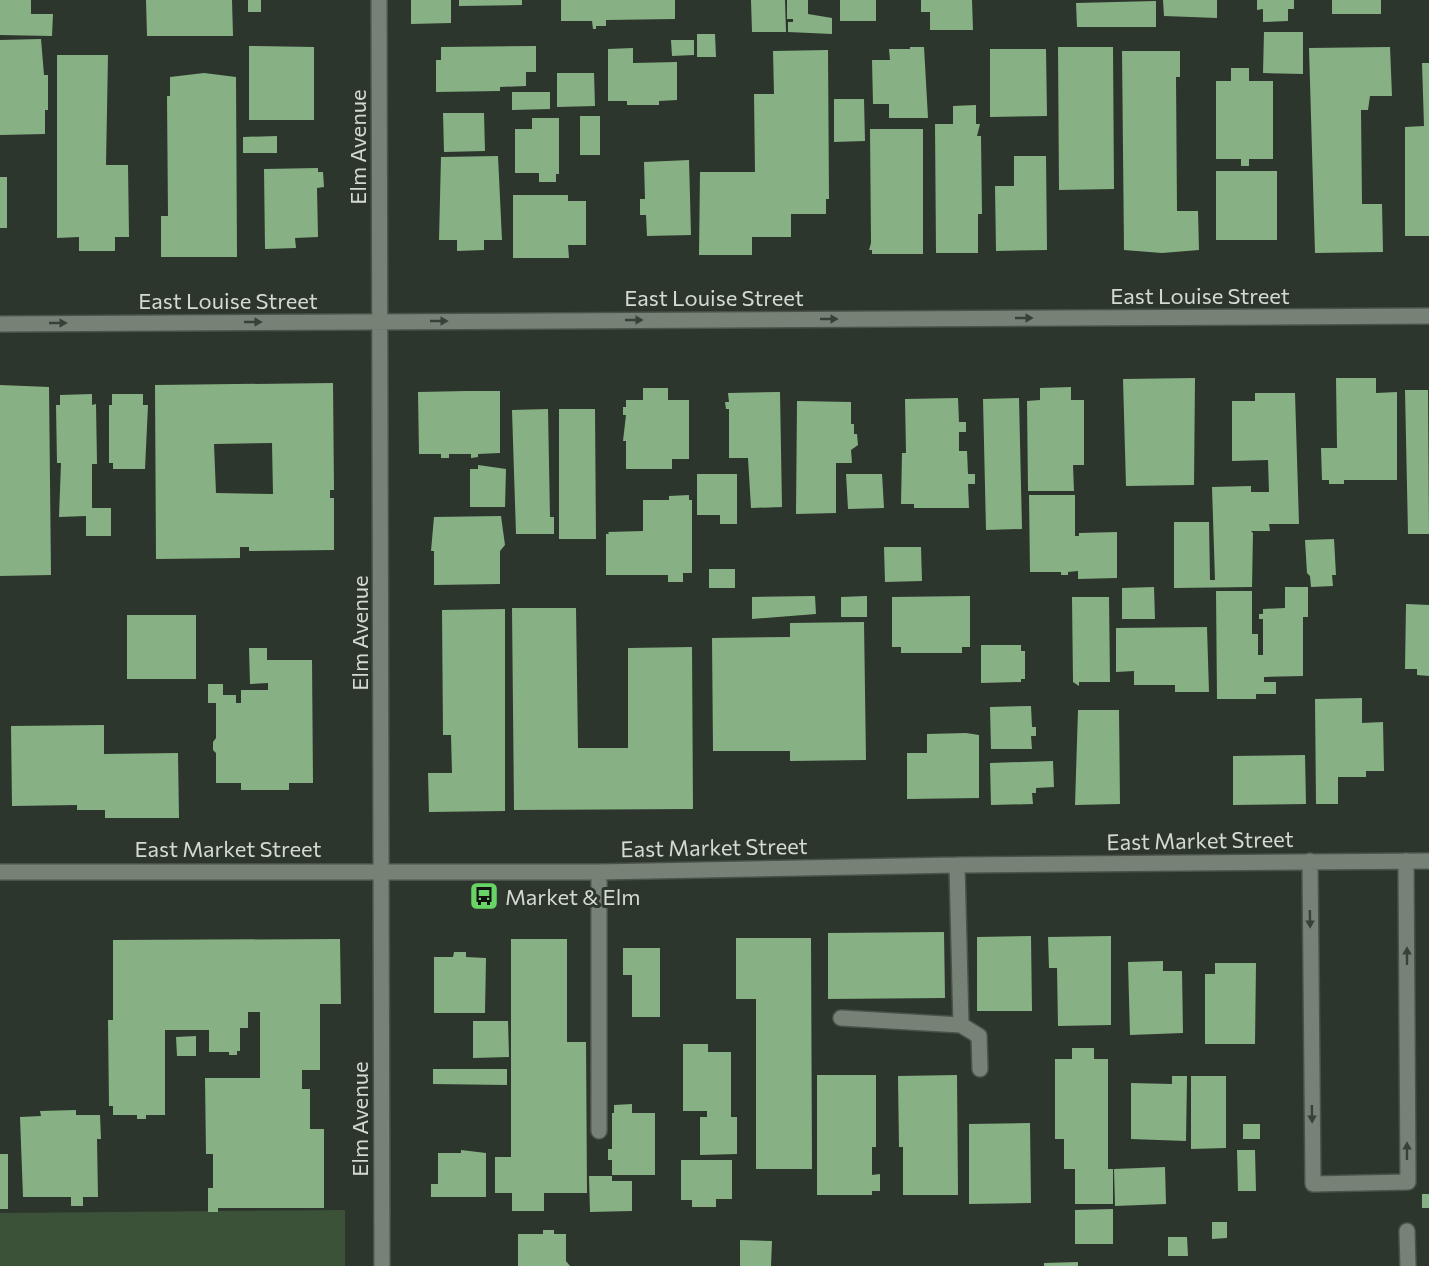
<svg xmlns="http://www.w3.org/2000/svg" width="1429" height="1266" viewBox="0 0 1429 1266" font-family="Commissioner,sans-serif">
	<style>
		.green { fill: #3b5239 }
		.building { fill: #88b085; fill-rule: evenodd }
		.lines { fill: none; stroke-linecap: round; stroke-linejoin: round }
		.minor-casing { stroke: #4a5349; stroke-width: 18 }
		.minor { stroke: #778276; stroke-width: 15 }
		.oneway { fill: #384137 }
		.labels { text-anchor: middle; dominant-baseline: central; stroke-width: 6; stroke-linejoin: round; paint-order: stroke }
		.street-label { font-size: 22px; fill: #d3dad3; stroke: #2d362c }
		.poi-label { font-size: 22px; fill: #d3dad3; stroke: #2d362c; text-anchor: start }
	</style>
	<rect width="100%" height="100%" fill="#2d362c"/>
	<path class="green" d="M 345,1210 L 345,1266 L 0,1266 L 0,1213 Z"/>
	<path class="building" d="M 0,0 L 31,0 L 31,14 L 53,14 L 52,36 L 0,35 Z
		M 146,0 L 232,0 L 233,36 L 147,36 Z
		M 248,0 L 261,0 L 261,12 L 248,12 Z
		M 411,0 L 451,0 L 451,23 L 411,24 Z
		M 459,0 L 522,0 L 522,5 L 459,6 Z
		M 561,0 L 675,0 L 675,19 L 606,20 L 606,26 L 596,26 L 596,29 L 593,29 L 592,21 L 561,21 Z
		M 751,0 L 785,0 L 786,32 L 752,32 Z
		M 787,0 L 808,0 L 808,14 L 832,18 L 832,34 L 788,32 L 788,22 L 793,22 L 793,19 L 787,19 Z
		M 840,0 L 876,0 L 876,21 L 840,21 Z
		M 921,0 L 972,0 L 973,30 L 930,30 L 930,12 L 921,12 Z
		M 1163,0 L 1217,0 L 1217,18 L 1164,16 Z
		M 1257,0 L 1294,0 L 1294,9 L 1288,9 L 1288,21 L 1263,22 L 1263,9 L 1257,10 Z
		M 1332,0 L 1381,0 L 1381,14 L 1332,14 Z
		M 1156,1 L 1156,27 L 1077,27 L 1076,3 Z
		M 1264,32 L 1303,32 L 1303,74 L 1263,73 Z
		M 697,34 L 715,34 L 716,57 L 697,57 Z
		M 41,39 L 44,75 L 48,75 L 48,110 L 45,110 L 45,134 L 0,135 L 0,40 Z
		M 671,40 L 694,40 L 694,55 L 672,56 Z
		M 249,46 L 314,47 L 314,120 L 249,120 Z
		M 536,46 L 536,72 L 526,72 L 526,86 L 500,87 L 500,91 L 436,92 L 436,60 L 441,60 L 441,47 Z
		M 910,47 L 924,47 L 928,118 L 889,118 L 889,104 L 873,104 L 872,60 L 890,60 L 889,49 L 910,49 Z
		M 1058,47 L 1113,47 L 1114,189 L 1059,190 Z
		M 1390,47 L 1392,96 L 1370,96 L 1368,110 L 1361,110 L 1362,204 L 1382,204 L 1383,252 L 1315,253 L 1309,48 Z
		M 633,48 L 633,63 L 677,62 L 677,100 L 659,101 L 659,105 L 627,105 L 627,101 L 608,101 L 608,49 Z
		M 990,49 L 1046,49 L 1047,116 L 990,117 Z
		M 828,50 L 829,199 L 826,199 L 826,214 L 791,214 L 791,237 L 752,237 L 752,255 L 699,255 L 700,172 L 755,172 L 754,94 L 774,94 L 773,51 Z
		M 1122,51 L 1180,51 L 1180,77 L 1176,77 L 1177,211 L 1198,211 L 1199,250 L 1162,253 L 1124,250 Z
		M 57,55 L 108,55 L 106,165 L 128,165 L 129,237 L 115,237 L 115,251 L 79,251 L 79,237 L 57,238 Z
		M 1422,63 L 1429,63 L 1429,236 L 1405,236 L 1405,127 L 1424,126 Z
		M 1231,68 L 1249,68 L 1249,81 L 1273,81 L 1273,159 L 1249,159 L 1249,166 L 1241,166 L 1241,159 L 1216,159 L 1216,81 L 1231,81 Z
		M 204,73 L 236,77 L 237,257 L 161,257 L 161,216 L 168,216 L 167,96 L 170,96 L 170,77 Z
		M 557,73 L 594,73 L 595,106 L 557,107 Z
		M 512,92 L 550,92 L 550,109 L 512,110 Z
		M 834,99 L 864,99 L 865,141 L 834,142 Z
		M 976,105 L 976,124 L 980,124 L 977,136 L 981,136 L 982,214 L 978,214 L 978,253 L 936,253 L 935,124 L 953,124 L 953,106 Z
		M 443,113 L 484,113 L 485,151 L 444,152 Z
		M 580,116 L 600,116 L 600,155 L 580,155 Z
		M 532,118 L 559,118 L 559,174 L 556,174 L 556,182 L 539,182 L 539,173 L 515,173 L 515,129 L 532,129 Z
		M 870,129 L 923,129 L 923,254 L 872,254 L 872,250 L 869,250 L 871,243 Z
		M 277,136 L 277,153 L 243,153 L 243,137 Z
		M 498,156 L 502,240 L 484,240 L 484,250 L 457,251 L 457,240 L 439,240 L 441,157 Z
		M 1014,156 L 1046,156 L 1047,250 L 996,251 L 995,186 L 1014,186 Z
		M 689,160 L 691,235 L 647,236 L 646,215 L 640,215 L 640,199 L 645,199 L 644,162 Z
		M 318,168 L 318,172 L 323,172 L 324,187 L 317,188 L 318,237 L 295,238 L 296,248 L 265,249 L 264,169 Z
		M 1216,171 L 1277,171 L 1277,240 L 1216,240 Z
		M 0,177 L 7,177 L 7,228 L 0,228 Z
		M 513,195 L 568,195 L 568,201 L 586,201 L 586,245 L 568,245 L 569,258 L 513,258 Z
		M 1195,378 L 1194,485 L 1126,486 L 1123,379 Z
		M 1336,378 L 1376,378 L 1376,393 L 1397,392 L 1397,480 L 1344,480 L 1344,484 L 1329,484 L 1329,480 L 1322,480 L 1321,448 L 1337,448 Z
		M 333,383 L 334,490 L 330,490 L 330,498 L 334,498 L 334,550 L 249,551 L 249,547 L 240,547 L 240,558 L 156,559 L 155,385 ZM 272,443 L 273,494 L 216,493 L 214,444 Z
		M 0,385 L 49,387 L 51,575 L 0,576 Z
		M 1071,387 L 1071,400 L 1084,400 L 1084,465 L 1073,465 L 1074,491 L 1028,491 L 1027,401 L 1040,400 L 1040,388 Z
		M 643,388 L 668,388 L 668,400 L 689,400 L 689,459 L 672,459 L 672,469 L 626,469 L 626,441 L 623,441 L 626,415 L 623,415 L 623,407 L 626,407 L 626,400 L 643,400 Z
		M 1405,390 L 1428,390 L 1429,534 L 1408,534 Z
		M 467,391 L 500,391 L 500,453 L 478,454 L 478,457 L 471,458 L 471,454 L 449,454 L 449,458 L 441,458 L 441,454 L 419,454 L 418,392 Z
		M 780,392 L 782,507 L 751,508 L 748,458 L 729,458 L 729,409 L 726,409 L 725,402 L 729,402 L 728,393 Z
		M 1255,393 L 1295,393 L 1299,524 L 1269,524 L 1270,531 L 1251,531 L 1253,533 L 1252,587 L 1174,588 L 1174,522 L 1209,522 L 1210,580 L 1215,580 L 1212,487 L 1251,486 L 1251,492 L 1269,492 L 1268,460 L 1232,461 L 1232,401 L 1255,401 Z
		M 92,394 L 92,405 L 96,404 L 97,464 L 92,464 L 92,508 L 111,508 L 111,536 L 86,536 L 86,516 L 59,517 L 61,463 L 57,463 L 56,405 L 60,405 L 60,395 Z
		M 112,394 L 143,394 L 143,405 L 148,405 L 145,469 L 113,469 L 113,463 L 109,463 L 109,405 L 112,405 Z
		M 958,398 L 959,422 L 966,422 L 966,432 L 959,432 L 959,451 L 967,451 L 968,474 L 975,474 L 975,484 L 968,484 L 969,508 L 914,508 L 914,504 L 901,504 L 902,453 L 906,453 L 905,399 Z
		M 1019,398 L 1022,529 L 986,530 L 983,399 Z
		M 797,401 L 851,402 L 851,424 L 854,424 L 854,434 L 857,434 L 858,445 L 851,450 L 852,463 L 836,463 L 836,513 L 796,514 Z
		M 548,409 L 550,517 L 554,517 L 554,534 L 516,534 L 512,410 Z
		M 559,409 L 595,409 L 596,539 L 559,539 Z
		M 478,465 L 506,469 L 505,507 L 470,507 L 470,469 L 478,469 Z
		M 697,474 L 737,474 L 737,524 L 720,524 L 720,515 L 697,515 Z
		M 846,474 L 882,474 L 884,508 L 848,509 Z
		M 689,495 L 689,500 L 692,500 L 692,573 L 683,573 L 683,582 L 668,582 L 668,575 L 606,575 L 606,534 L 609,534 L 608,532 L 643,531 L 643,500 L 669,500 L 669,496 Z
		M 1029,495 L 1075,495 L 1075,536 L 1079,536 L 1079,533 L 1117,532 L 1117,578 L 1078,579 L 1078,571 L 1068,572 L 1068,575 L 1061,575 L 1061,572 L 1030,572 Z
		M 501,516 L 505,545 L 500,551 L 500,584 L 434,585 L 434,551 L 431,551 L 434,517 Z
		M 1334,539 L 1336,575 L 1332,575 L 1333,586 L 1311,587 L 1310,576 L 1307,573 L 1305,540 Z
		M 884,547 L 921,547 L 922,581 L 885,582 Z
		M 709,569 L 735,569 L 735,588 L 709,588 Z
		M 1154,587 L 1155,619 L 1122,619 L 1122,588 Z
		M 1285,587 L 1308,587 L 1308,617 L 1303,617 L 1303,676 L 1264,677 L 1264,682 L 1276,682 L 1276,694 L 1256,694 L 1256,699 L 1217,699 L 1216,591 L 1252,591 L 1252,634 L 1258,634 L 1258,655 L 1263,655 L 1263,619 L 1259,619 L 1259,614 L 1263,614 L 1263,609 L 1285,608 Z
		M 815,596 L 816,614 L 752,619 L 752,597 Z
		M 867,596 L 867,617 L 841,617 L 841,597 Z
		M 970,596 L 970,647 L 962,647 L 962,653 L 901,653 L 901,647 L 892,647 L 892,597 Z
		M 1072,597 L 1109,597 L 1110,682 L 1079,682 L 1079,686 L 1073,682 Z
		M 1406,604 L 1429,605 L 1429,676 L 1417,675 L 1417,669 L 1405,669 Z
		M 512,608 L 576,608 L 578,748 L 628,748 L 628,648 L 692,647 L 693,809 L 514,810 Z
		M 505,609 L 505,811 L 429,812 L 428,773 L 452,773 L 451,735 L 443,735 L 442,610 Z
		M 127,615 L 196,615 L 196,679 L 127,679 Z
		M 864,622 L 866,760 L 790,761 L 790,751 L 713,751 L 712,638 L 790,637 L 790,623 Z
		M 1207,627 L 1209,692 L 1175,692 L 1175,685 L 1134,685 L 1134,671 L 1116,672 L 1116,628 Z
		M 981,645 L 1021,645 L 1021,651 L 1025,651 L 1025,679 L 1021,679 L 1021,682 L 981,683 Z
		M 249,648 L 267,648 L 267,660 L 312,660 L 313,783 L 289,783 L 289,790 L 241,790 L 241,783 L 216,783 L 216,753 L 213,750 L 213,742 L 216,738 L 216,703 L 208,703 L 208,684 L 223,684 L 223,695 L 236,695 L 236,703 L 241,703 L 241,690 L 268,690 L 268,683 L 250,684 Z
		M 1362,698 L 1362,723 L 1383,722 L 1384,771 L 1366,771 L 1366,777 L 1338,777 L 1338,804 L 1316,804 L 1315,699 Z
		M 1031,706 L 1032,727 L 1036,727 L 1036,736 L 1031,736 L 1032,749 L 991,749 L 990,707 Z
		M 1078,710 L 1119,710 L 1120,804 L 1075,805 Z
		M 104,725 L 104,754 L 178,753 L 179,818 L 105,818 L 105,810 L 77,810 L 77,805 L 12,806 L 11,726 Z
		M 966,733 L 979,735 L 979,798 L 907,799 L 907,753 L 927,753 L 927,734 Z
		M 1305,755 L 1306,804 L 1233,805 L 1233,756 Z
		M 1053,761 L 1054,787 L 1036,788 L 1036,793 L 1032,793 L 1033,804 L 991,805 L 990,763 Z
		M 944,932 L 945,998 L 828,999 L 828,933 Z
		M 1031,936 L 1032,1011 L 977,1011 L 977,937 Z
		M 1111,936 L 1111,1025 L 1058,1026 L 1057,968 L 1049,968 L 1048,937 Z
		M 736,938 L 811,938 L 812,1169 L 756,1169 L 756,999 L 736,999 Z
		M 340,939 L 341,1004 L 320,1004 L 320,1070 L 302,1070 L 302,1089 L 310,1089 L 310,1129 L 324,1129 L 324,1208 L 218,1208 L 218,1212 L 208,1212 L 208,1188 L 213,1188 L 213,1154 L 206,1154 L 205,1078 L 260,1078 L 260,1012 L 248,1012 L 248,1028 L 240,1028 L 240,1051 L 237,1051 L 237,1055 L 229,1055 L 229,1052 L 209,1052 L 209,1030 L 165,1030 L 165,1115 L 146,1115 L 146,1119 L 137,1119 L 137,1115 L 113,1115 L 113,1106 L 109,1106 L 108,1020 L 113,1020 L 113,940 Z
		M 511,939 L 567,939 L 567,1042 L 586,1042 L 587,1193 L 544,1193 L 544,1211 L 512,1211 L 512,1193 L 495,1193 L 495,1157 L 511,1157 Z
		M 623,948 L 660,948 L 660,1017 L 632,1017 L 632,975 L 623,975 Z
		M 454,952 L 466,952 L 466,957 L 486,958 L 485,1013 L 434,1013 L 434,957 L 453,957 Z
		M 1163,961 L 1163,971 L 1182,971 L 1183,1033 L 1130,1035 L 1128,962 Z
		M 1215,963 L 1256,963 L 1255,1044 L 1205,1044 L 1205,974 L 1215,974 Z
		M 473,1021 L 508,1021 L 509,1057 L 473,1058 Z
		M 196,1036 L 196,1056 L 177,1056 L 176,1037 Z
		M 683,1044 L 708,1044 L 708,1052 L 731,1052 L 731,1117 L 737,1117 L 737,1154 L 700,1155 L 700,1117 L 707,1117 L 707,1111 L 683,1111 Z
		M 1072,1048 L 1094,1048 L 1094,1059 L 1108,1059 L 1108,1169 L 1113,1169 L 1113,1204 L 1075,1204 L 1075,1169 L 1064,1169 L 1064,1139 L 1055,1139 L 1055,1059 L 1072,1059 Z
		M 433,1069 L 507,1069 L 507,1085 L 433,1084 Z
		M 817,1075 L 876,1075 L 876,1147 L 872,1147 L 872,1175 L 880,1174 L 880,1191 L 872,1191 L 872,1195 L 817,1195 Z
		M 957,1075 L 958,1195 L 903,1195 L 903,1147 L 899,1147 L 898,1076 Z
		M 1172,1076 L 1187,1076 L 1186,1141 L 1131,1139 L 1131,1083 L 1172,1084 Z
		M 1191,1076 L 1226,1076 L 1226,1148 L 1191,1149 Z
		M 632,1104 L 632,1113 L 655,1113 L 655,1175 L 612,1175 L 612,1160 L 608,1160 L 608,1149 L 612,1149 L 612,1113 L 614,1113 L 614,1105 Z
		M 76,1110 L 76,1115 L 100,1115 L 101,1139 L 97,1139 L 98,1197 L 83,1197 L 83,1206 L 71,1206 L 71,1197 L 23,1197 L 20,1117 L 41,1116 L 40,1111 Z
		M 1030,1123 L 1031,1203 L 969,1204 L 969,1124 Z
		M 1243,1124 L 1260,1124 L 1260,1139 L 1243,1139 Z
		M 461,1150 L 486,1153 L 486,1197 L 431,1197 L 431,1184 L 438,1184 L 438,1153 L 461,1153 Z
		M 1237,1150 L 1255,1150 L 1256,1191 L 1238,1191 Z
		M 0,1154 L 8,1154 L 8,1209 L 0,1209 Z
		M 681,1160 L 732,1160 L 732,1199 L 716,1199 L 716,1207 L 692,1207 L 692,1200 L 681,1200 Z
		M 1165,1167 L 1166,1204 L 1115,1206 L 1114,1169 Z
		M 589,1176 L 612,1176 L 612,1181 L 632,1181 L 632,1211 L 590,1212 Z
		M 1422,1194 L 1429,1194 L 1429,1208 L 1422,1208 Z
		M 1113,1209 L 1113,1244 L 1075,1244 L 1075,1210 Z
		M 1212,1222 L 1227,1222 L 1227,1238 L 1212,1239 Z
		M 543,1230 L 554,1230 L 554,1234 L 566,1234 L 566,1261 L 570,1266 L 518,1266 L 518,1234 L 543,1234 Z
		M 1168,1237 L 1187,1237 L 1188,1256 L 1168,1256 Z
		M 740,1240 L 772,1241 L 771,1266 L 740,1266 Z
		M 1078,1262 L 1078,1266 L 1044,1266 L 1044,1263 Z"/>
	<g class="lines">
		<g class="minor-casing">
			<path id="minor" d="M 379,0 L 382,1266
				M 0,324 L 1429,316
				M 1310,861 L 1313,1184 L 1408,1182 L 1406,861
				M 0,872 L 599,872 L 957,865 L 1429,861
				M 599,872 L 599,1131
				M 841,1018 L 961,1025 L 957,865
				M 961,1025 L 979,1036 L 980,1069
				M 1407,1231 L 1408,1266"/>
		</g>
		<use href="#minor" class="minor"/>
	</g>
	<defs><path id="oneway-solid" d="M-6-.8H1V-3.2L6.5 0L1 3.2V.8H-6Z" transform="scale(1.5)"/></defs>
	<g class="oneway">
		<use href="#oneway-solid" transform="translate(1024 318)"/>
		<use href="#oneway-solid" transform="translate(829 319)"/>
		<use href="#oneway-solid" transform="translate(634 320)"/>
		<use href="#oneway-solid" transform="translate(439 321)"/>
		<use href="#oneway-solid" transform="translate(253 322)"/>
		<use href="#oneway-solid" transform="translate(58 323)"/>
		<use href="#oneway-solid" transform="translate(1310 919) rotate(89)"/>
		<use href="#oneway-solid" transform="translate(1407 956) rotate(-90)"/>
		<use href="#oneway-solid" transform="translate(1312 1114) rotate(89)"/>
		<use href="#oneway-solid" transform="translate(1407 1151) rotate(-90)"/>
	</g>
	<defs>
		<g id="bus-square" transform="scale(1.5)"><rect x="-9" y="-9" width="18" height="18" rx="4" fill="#68d465" stroke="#2d362c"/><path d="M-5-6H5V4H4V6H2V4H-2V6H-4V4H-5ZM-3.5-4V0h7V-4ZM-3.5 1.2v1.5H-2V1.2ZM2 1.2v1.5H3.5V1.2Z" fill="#111"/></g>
	</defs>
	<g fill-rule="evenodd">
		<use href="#bus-square" x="484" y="896"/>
	</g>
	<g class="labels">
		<g class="street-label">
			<text transform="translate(357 147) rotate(-90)">Elm Avenue</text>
			<text x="1200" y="295">East Louise Street</text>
			<text x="714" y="297">East Louise Street</text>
			<text x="228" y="300">East Louise Street</text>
			<text transform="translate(359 633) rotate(-90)">Elm Avenue</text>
			<text transform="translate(1200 840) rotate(-1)">East Market Street</text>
			<text transform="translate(714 847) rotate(-1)">East Market Street</text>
			<text x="228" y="848">East Market Street</text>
			<text transform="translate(359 1119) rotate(-90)">Elm Avenue</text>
		</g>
		<g class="poi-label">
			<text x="505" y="896">Market &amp; Elm</text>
		</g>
	</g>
</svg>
